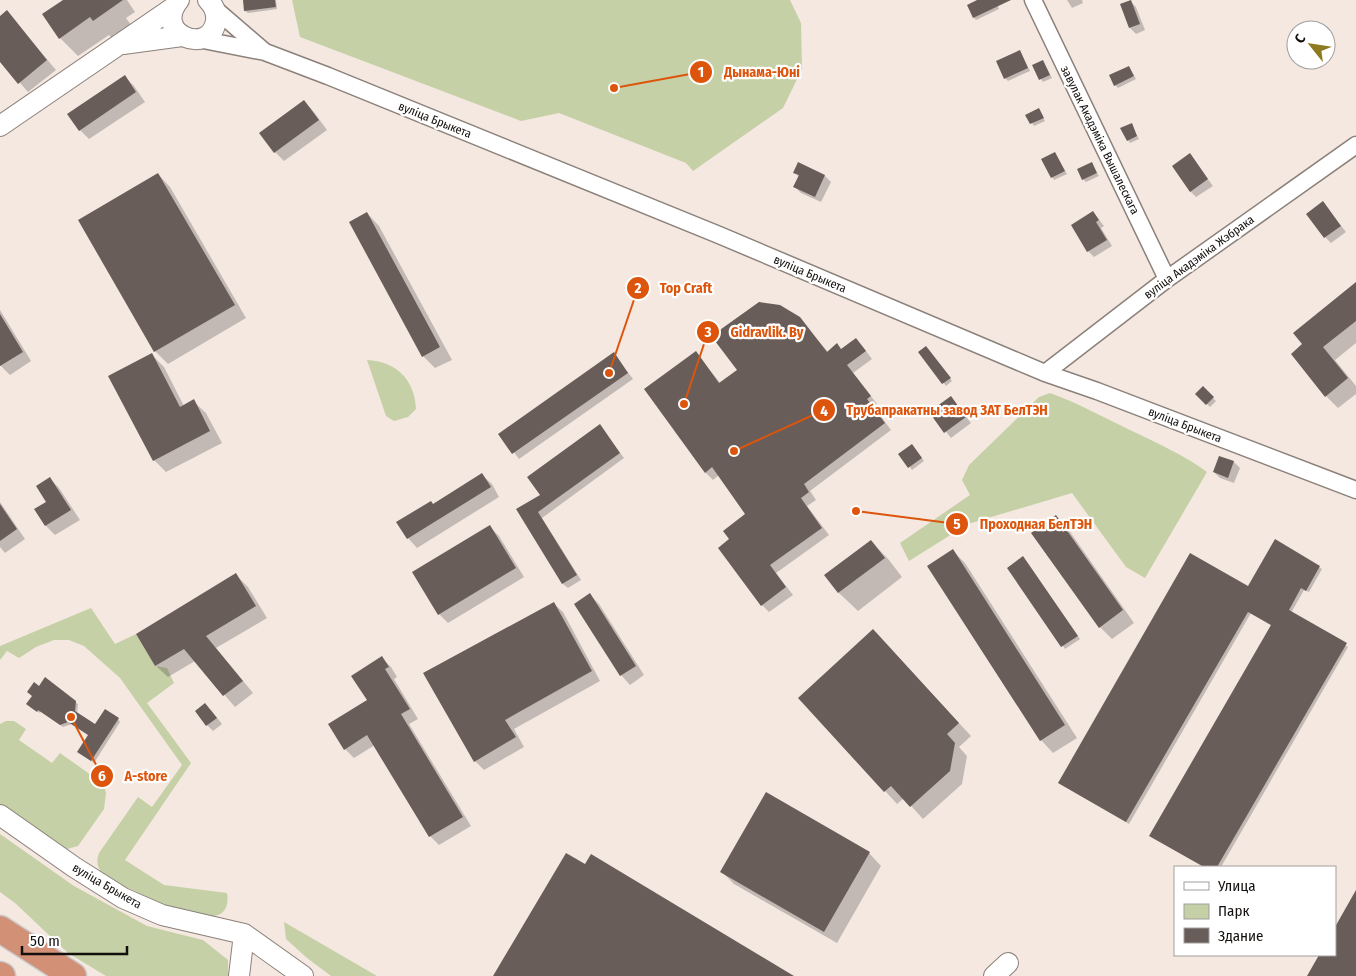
<svg xmlns="http://www.w3.org/2000/svg" width="1356" height="976" viewBox="0 0 1356 976" font-family="'Fira Sans Condensed',sans-serif">
	<style>
		.green { fill: #c6d0a6 }
		.shadow { fill: #0003 }
		.building { fill: #695d5a }
		.lines { fill: none; stroke-linecap: round; stroke-linejoin: round }
		.minor-casing { stroke: #8b807a; stroke-width: 19 }
		.tertiary-casing { stroke: #8b807a; stroke-width: 22 }
		.trunk-casing { stroke: #cbcaca; stroke-width: 29 }
		.minor { stroke: #fff; stroke-width: 16 }
		.tertiary { stroke: #fff; stroke-width: 20 }
		.trunk { stroke: #d29077; stroke-width: 26 }
		.labels { text-anchor: middle; dominant-baseline: central; stroke-width: 4.5; stroke-linejoin: round; paint-order: stroke }
		.street-label { font-size: 12px; fill: #130f0d; stroke: #fff }
		.leader { fill: none; stroke: #dd550c; stroke-width: 2 }
		.callout-dot { fill: #dd550c; stroke: #fff; stroke-width: 2 }
		.mark-label { font-size: 15px; text-anchor: middle; font-weight: bold; fill: #fff }
		.callout-label { font-size: 14px; text-anchor: middle; font-weight: bold; fill: #dd550c; stroke: #fff; stroke-width: 4.5; stroke-linejoin: round; paint-order: stroke }
	</style>
	<rect width="100%" height="100%" fill="#f4e8e1"/>
	<path class="green" d="M 292,0 L 790,0 L 801,23 L 802,69 L 783,108 L 693,171 L 686,163 L 559,113 L 521,121 L 300,37 Z
		M 367,360 C 396,361 415,380 416,409 L 408,417 L 394,421 L 386,416 Z
		M 1050,393 C 1078,403 1105,418 1132,431 C 1157,443 1184,455 1207,472 L 1145,578 L 1126,567 L 1072,493 L 968,524 L 909,561 L 900,543 L 970,495 L 962,480 L 969,465 L 1039,397 Z
		M 91,608 L 115,644 L 136,634 L 155,666 L 167,668 L 174,683 L 147,703 L 191,763 L 125,860 L 164,885 L 227,893 C 235,942 155,901 137,892 C 127,887 111,882 103,874 C 97,867 96,862 99,853 L 138,797 L 152,807 L 182,765 L 120,678 L 84,646 L 69,640 L 54,640 L 36,647 L 19,658 L 7,651 L 0,660 L 0,646 Z
		M 6,721 L 14,721 L 26,729 L 19,740 L 52,763 L 60,753 L 98,780 L 104,786 L 106,793 L 104,809 L 78,846 L 67,849 L 63,847 L 0,804 L 0,724 Z
		M 0,834 L 74,886 L 147,926 L 203,940 L 228,960 L 228,976 L 106,976 L 68,953 L 15,903 L 0,892 Z
		M 284,922 L 377,976 L 331,976 L 307,958 L 286,939 Z"/>
	<path class="shadow" d="M 65,0 L 127,0 L 135,12 L 126,18 L 131,25 L 112,38 L 109,35 L 78,56 L 60,38 Z
		M 244,0 L 276,0 L 277,9 L 248,13 L 245,11 Z
		M 980,0 L 995,0 L 999,9 L 976,20 L 974,18 Z
		M 1067,0 L 1082,0 L 1083,3 L 1072,8 Z
		M 1130,1 L 1136,7 L 1145,30 L 1136,34 L 1130,28 L 1121,5 Z
		M 7,12 L 56,70 L 28,92 L 0,60 L 0,18 Z
		M 1020,51 L 1030,71 L 1008,81 L 1005,78 Z
		M 1043,61 L 1052,78 L 1043,82 L 1033,66 Z
		M 1129,67 L 1136,79 L 1118,88 L 1115,85 Z
		M 125,77 L 134,86 L 145,102 L 89,139 L 80,130 Z
		M 304,101 L 313,111 L 327,130 L 284,161 L 275,152 Z
		M 1039,110 L 1045,121 L 1034,126 L 1027,115 Z
		M 1131,124 L 1139,139 L 1130,143 L 1128,140 Z
		M 1055,153 L 1067,174 L 1054,180 L 1043,159 Z
		M 1190,155 L 1213,186 L 1196,197 L 1190,191 Z
		M 798,164 L 825,176 L 831,182 L 821,202 L 801,193 L 795,187 L 799,177 L 795,173 Z
		M 1091,164 L 1099,176 L 1086,182 L 1083,179 Z
		M 158,174 L 170,187 L 246,318 L 168,364 L 155,351 Z
		M 1323,203 L 1346,232 L 1331,243 L 1325,237 Z
		M 1093,212 L 1104,226 L 1101,228 L 1112,246 L 1094,257 L 1088,251 Z
		M 367,213 L 379,226 L 452,360 L 435,368 L 423,356 Z
		M 1356,284 L 1356,343 L 1335,360 L 1356,386 L 1356,394 L 1338,408 L 1326,396 L 1304,344 Z
		M 0,310 L 31,361 L 10,375 L 0,365 Z
		M 799,318 L 828,352 L 842,350 L 856,340 L 863,347 L 872,359 L 853,373 L 877,404 L 873,406 L 891,430 L 810,491 L 816,500 L 807,506 L 829,535 L 776,573 L 793,595 L 769,612 L 762,605 L 719,548 L 731,540 L 747,514 L 719,475 L 713,480 L 705,472 L 696,353 L 721,384 Z
		M 928,350 L 952,381 L 946,386 L 919,352 Z
		M 614,354 L 633,379 L 519,459 L 500,434 Z
		M 152,355 L 164,367 L 184,406 L 193,401 L 206,413 L 222,443 L 166,472 L 154,460 Z
		M 1203,388 L 1216,401 L 1210,407 L 1197,394 Z
		M 951,397 L 971,423 L 951,438 L 930,412 Z
		M 604,431 L 624,458 L 542,518 L 581,580 L 568,588 L 563,584 L 518,510 L 541,495 Z
		M 914,448 L 924,461 L 912,470 L 900,454 Z
		M 1220,457 L 1234,462 L 1240,468 L 1234,483 L 1220,478 L 1214,472 Z
		M 482,475 L 492,484 L 499,497 L 417,548 L 408,538 Z
		M 50,479 L 59,488 L 80,520 L 55,535 L 46,526 L 36,510 L 48,502 Z
		M 0,502 L 25,539 L 5,553 L 0,547 Z
		M 1056,517 L 1068,529 L 1134,623 L 1112,639 L 1100,627 Z
		M 490,527 L 499,536 L 524,577 L 448,623 L 439,614 Z
		M 871,541 L 889,560 L 902,577 L 858,611 L 839,593 L 826,575 Z
		M 1276,541 L 1322,569 L 1309,592 L 1304,590 L 1291,613 L 1348,647 L 1221,867 L 1204,867 L 1154,838 L 1272,626 L 1251,613 L 1129,824 L 1062,785 L 1248,588 Z
		M 953,551 L 965,563 L 1077,738 L 1053,753 L 1041,740 Z
		M 1026,561 L 1080,639 L 1065,649 L 1008,568 Z
		M 236,575 L 248,587 L 267,618 L 216,648 L 253,693 L 235,707 L 195,661 L 168,677 L 156,666 L 137,634 Z
		M 590,595 L 599,604 L 644,675 L 630,685 L 621,675 Z
		M 553,603 L 563,612 L 600,681 L 514,729 L 524,747 L 484,770 L 475,761 Z
		M 885,643 L 971,736 L 959,747 L 967,756 L 962,784 L 923,819 L 904,798 L 897,804 L 800,698 Z
		M 382,658 L 391,667 L 397,677 L 394,679 L 418,719 L 409,724 L 471,826 L 439,845 L 430,836 L 375,745 L 354,758 L 345,749 L 369,700 Z
		M 75,702 L 78,704 L 77,714 L 95,726 L 118,719 L 120,722 L 94,763 L 81,754 L 89,735 L 72,724 L 63,727 L 41,711 L 40,713 L 30,707 Z
		M 211,710 L 222,724 L 213,731 L 207,725 Z
		M 869,853 L 881,866 L 837,943 L 734,884 L 721,871 Z"/>
	<path class="building" d="M 63,0 L 123,0 L 93,21 L 90,17 L 59,39 L 42,14 Z
		M 243,0 L 275,0 L 276,7 L 244,11 Z
		M 977,0 L 1011,0 L 973,18 L 967,5 Z
		M 1131,0 L 1140,24 L 1129,28 L 1120,4 Z
		M 7,10 L 47,60 L 18,84 L 0,62 L 0,16 Z
		M 1020,50 L 1028,68 L 1004,79 L 996,61 Z
		M 1043,60 L 1050,75 L 1039,80 L 1032,65 Z
		M 1129,66 L 1134,76 L 1114,86 L 1109,75 Z
		M 125,75 L 136,92 L 79,131 L 67,114 Z
		M 304,100 L 319,120 L 274,153 L 259,133 Z
		M 1039,108 L 1044,118 L 1030,124 L 1025,115 Z
		M 1132,123 L 1137,136 L 1127,141 L 1120,128 Z
		M 1055,152 L 1065,171 L 1051,178 L 1041,159 Z
		M 1190,153 L 1208,179 L 1190,192 L 1172,166 Z
		M 798,162 L 825,175 L 815,197 L 793,187 L 799,175 L 793,173 Z
		M 1092,162 L 1097,173 L 1082,180 L 1077,169 Z
		M 158,173 L 235,305 L 154,352 L 78,220 Z
		M 1323,201 L 1341,226 L 1324,238 L 1306,214 Z
		M 1093,211 L 1099,220 L 1096,222 L 1107,240 L 1087,252 L 1071,225 Z
		M 367,212 L 440,347 L 422,357 L 349,222 Z
		M 1356,282 L 1356,321 L 1323,347 L 1348,378 L 1325,397 L 1291,354 L 1302,344 L 1293,333 Z
		M 759,302 L 780,305 L 800,317 L 827,352 L 837,343 L 841,349 L 856,338 L 866,351 L 847,365 L 871,396 L 867,399 L 885,423 L 804,484 L 809,492 L 801,498 L 822,528 L 770,565 L 786,587 L 761,606 L 718,548 L 729,539 L 723,531 L 745,514 L 712,467 L 705,473 L 644,389 L 696,351 L 719,383 L 737,370 L 715,341 L 717,332 Z
		M 0,314 L 23,352 L 0,366 Z
		M 926,346 L 951,378 L 942,384 L 918,352 Z
		M 614,352 L 628,373 L 512,454 L 498,434 Z
		M 152,353 L 180,407 L 194,399 L 210,431 L 153,461 L 108,376 Z
		M 1203,386 L 1214,397 L 1206,405 L 1195,394 Z
		M 951,396 L 966,417 L 944,433 L 929,412 Z
		M 600,424 L 620,453 L 538,512 L 577,575 L 562,584 L 516,509 L 540,495 L 527,477 Z
		M 912,444 L 922,458 L 908,468 L 898,454 Z
		M 1219,456 L 1234,461 L 1228,478 L 1213,472 Z
		M 482,473 L 491,487 L 407,539 L 396,522 L 431,501 L 433,504 Z
		M 50,477 L 71,510 L 45,526 L 34,509 L 46,502 L 36,486 Z
		M 0,504 L 17,529 L 0,541 Z
		M 1056,515 L 1123,610 L 1099,628 L 1031,533 Z
		M 490,525 L 516,568 L 438,615 L 412,572 Z
		M 1275,539 L 1320,566 L 1306,591 L 1301,588 L 1289,610 L 1347,643 L 1217,867 L 1204,867 L 1149,836 L 1271,625 L 1248,612 L 1126,822 L 1058,783 L 1190,553 L 1248,586 Z
		M 871,540 L 885,558 L 838,593 L 824,575 Z
		M 953,549 L 1065,725 L 1040,741 L 927,566 Z
		M 1023,556 L 1078,636 L 1061,647 L 1007,568 Z
		M 236,573 L 256,606 L 206,636 L 243,681 L 223,696 L 184,649 L 155,666 L 136,634 Z
		M 590,593 L 636,666 L 620,676 L 574,604 Z
		M 554,602 L 592,671 L 505,720 L 516,737 L 474,762 L 423,673 Z
		M 873,629 L 959,723 L 947,734 L 955,743 L 950,771 L 910,807 L 891,786 L 884,792 L 798,698 Z
		M 382,656 L 389,667 L 385,669 L 410,709 L 401,714 L 463,817 L 429,837 L 367,735 L 344,750 L 328,724 L 367,700 L 351,676 Z
		M 45,677 L 76,701 L 75,711 L 95,724 L 105,709 L 119,718 L 91,761 L 77,752 L 88,735 L 68,722 L 60,725 L 38,710 L 37,712 L 26,704 L 32,696 L 27,692 L 34,682 L 39,686 Z
		M 205,703 L 217,718 L 206,726 L 195,711 Z
		M 766,792 L 870,852 L 824,932 L 720,872 Z
		M 566,853 L 585,864 L 591,854 L 794,976 L 493,976 Z
		M 1356,890 L 1356,976 L 1307,976 L 1319,955 L 1335,955 L 1335,927 Z"/>
	<g class="lines">
		<g class="minor-casing">
			<path id="minor" d="M 1033,0 L 1167,279
				M 215,9 L 265,52
				M 198,39 L 265,52 L 328,76 L 719,235 L 1045,373 L 1097,391 L 1356,490
				M 1045,373 L 1167,279 L 1356,145"/>
		</g>
		<g class="tertiary-casing">
			<path id="tertiary" d="M 179,0 C 151,34 210,57 216,21 C 217,13 214,6 208,0
				M 123,44 L 182,36
				M 0,126 L 174,7
				M 0,815 L 74,867 L 123,898 L 162,915 L 244,934 L 303,976
				M 239,976 L 244,934
				M 994,976 L 1008,963"/>
		</g>
		<g class="trunk-casing">
			<path id="trunk" d="M 0,929 L 73,976
				M 0,975 L 2,976"/>
		</g>
		<use href="#minor" class="minor"/>
		<use href="#tertiary" class="tertiary"/>
		<use href="#trunk" class="trunk"/>
	</g>
	<g class="labels">
		<g class="street-label">
			<text transform="translate(435 120) rotate(22)">вуліца Брыкета</text>
			<text transform="translate(1100 140) rotate(64)">завулак Акадэміка Вышалескага</text>
			<text transform="translate(1199 257) rotate(-36)">вуліца Акадэміка Жэбрака</text>
			<text transform="translate(810 274) rotate(23)">вуліца Брыкета</text>
			<text transform="translate(1185 425) rotate(21)">вуліца Брыкета</text>
			<text transform="translate(107 886) rotate(30)">вуліца Брыкета</text>
		</g>
	</g>
	<path class="leader" d="M614 88L701 72M609 373L638 288M684 404L708 332M734 451L824 410M856 511L957 524M71 717L102 776"/>
	<g class="callout-dot">
		<circle cx="614" cy="88" r="5"/>
		<circle cx="609" cy="373" r="5"/>
		<circle cx="684" cy="404" r="5"/>
		<circle cx="734" cy="451" r="5"/>
		<circle cx="856" cy="511" r="5"/>
		<circle cx="71" cy="717" r="5"/>
		<circle cx="701" cy="72" r="12"/>
		<circle cx="638" cy="288" r="12"/>
		<circle cx="708" cy="332" r="12"/>
		<circle cx="824" cy="410" r="12"/>
		<circle cx="957" cy="524" r="12"/>
		<circle cx="102" cy="776" r="12"/>
	</g>
	<g class="mark-label">
		<text x="701" y="77">1</text>
		<text x="638" y="293">2</text>
		<text x="708" y="337">3</text>
		<text x="824" y="416">4</text>
		<text x="957" y="529">5</text>
		<text x="102" y="781">6</text>
	</g>
	<g class="callout-label">
		<text x="762" y="77">Дынама-Юні</text>
		<text x="686" y="293">Top Craft</text>
		<text x="767" y="337">Gidravlik. By</text>
		<text x="947" y="415">Трубапракатны завод ЗАТ БелТЭН</text>
		<text x="1036" y="529">Проходная БелТЭН</text>
		<text x="146" y="781">А-store</text>
	</g>
	<rect x="1174" y="866" width="162" height="90" fill="#ffffff" stroke="#a19f9e"/>
	<rect x="1184" y="882" width="25" height="8" fill="#ffffff" stroke="#a19f9e"/>
	<text x="1218" y="891" font-size="15" fill="#130f0d">Улица</text>
	<rect x="1184" y="904" width="25" height="15" fill="#c6d0a6" stroke="#a19f9e"/>
	<text x="1218" y="916" font-size="15" fill="#130f0d">Парк</text>
	<rect x="1184" y="928" width="25" height="15" fill="#695d5a" stroke="#a19f9e"/>
	<text x="1218" y="941" font-size="15" fill="#130f0d">Здание</text>
	<g transform="translate(1311 45) rotate(300)"><circle r="24" fill="#ffffff" stroke="#a19f9e"/>
	<path d="M0-4L9 19L0 12L-9 19Z" fill="#8e7b21"/>
	<text y="-8" font-size="14" font-weight="bold" text-anchor="middle" fill="#130f0d">С</text>
	</g>
	<path d="M22 946v8h105v-8" fill="none" stroke="#130f0d" stroke-width="2.5"/>
	<text x="30" y="946" font-size="15" fill="#130f0d" stroke="#ffffff" stroke-width="4" paint-order="stroke">50 m</text>
</svg>
